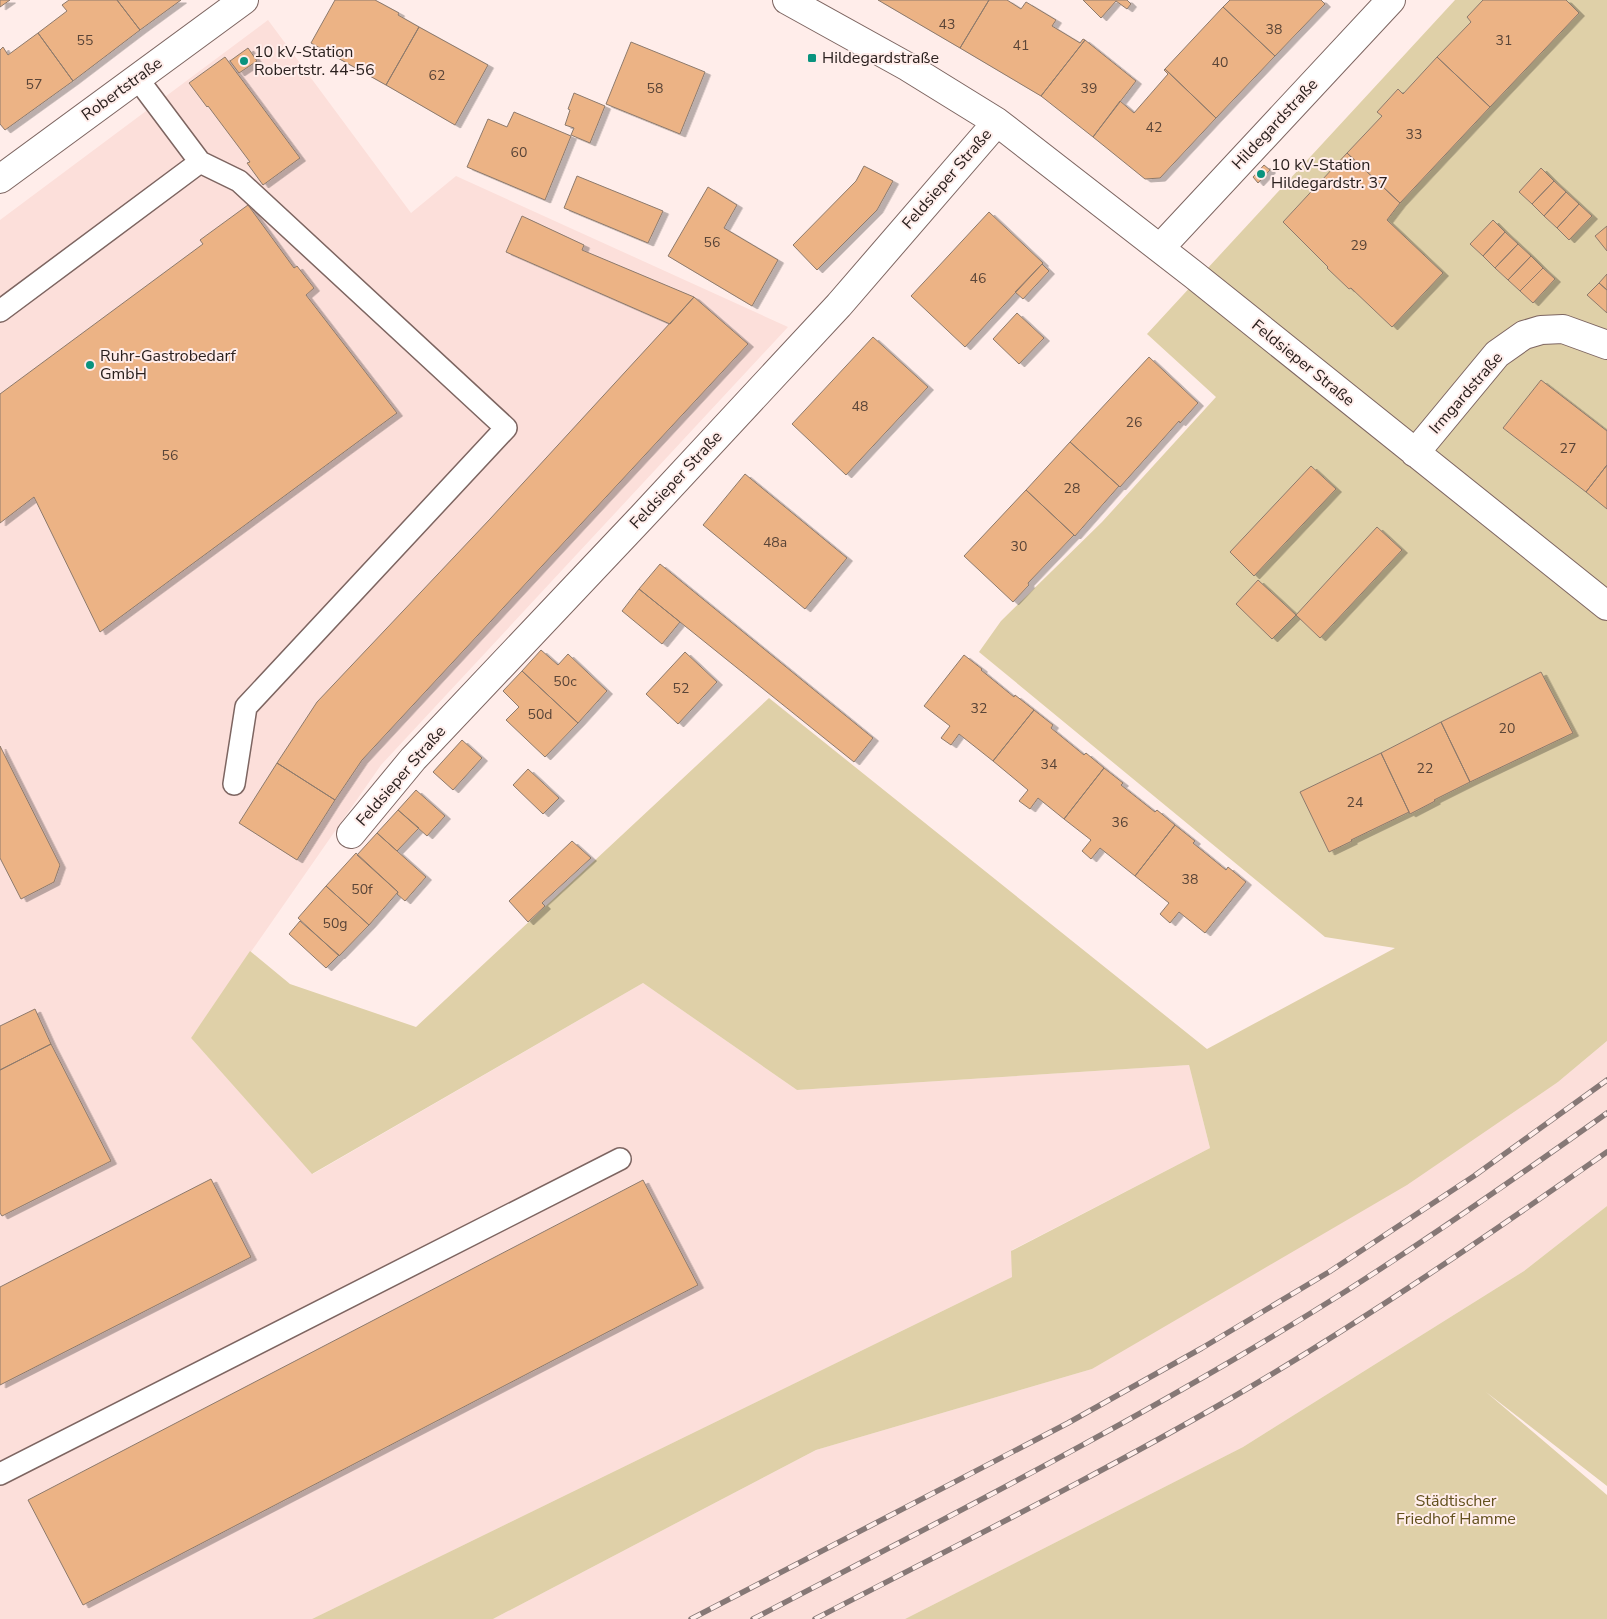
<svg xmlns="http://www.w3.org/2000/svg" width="1607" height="1619" viewBox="0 0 1607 1619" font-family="'Nunito Sans',sans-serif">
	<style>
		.built { fill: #fcdfda }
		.green { fill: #dfd0a8 }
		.building { fill: #ecb385; stroke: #8d7a6c; filter: url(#shadow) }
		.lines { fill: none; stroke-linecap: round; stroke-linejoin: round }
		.service-casing { stroke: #7d6561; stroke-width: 24 }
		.minor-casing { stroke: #7d6561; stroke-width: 30 }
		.service { stroke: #fff; stroke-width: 21 }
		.minor { stroke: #fff; stroke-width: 28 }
		.rail-casing { stroke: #867876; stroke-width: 5.5 }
		.rail { stroke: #ffedea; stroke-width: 4; stroke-dasharray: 11; stroke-linecap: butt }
		.poi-dot { fill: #09937e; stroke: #ffedea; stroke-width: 2 }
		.labels { text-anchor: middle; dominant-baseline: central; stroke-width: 4; stroke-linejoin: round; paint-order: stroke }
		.number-label { font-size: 14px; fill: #5a4538 }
		.poi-label { font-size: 16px; fill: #2a201e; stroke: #ffedea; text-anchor: start }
		.street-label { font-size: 16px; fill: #2a201e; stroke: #ffedea }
		.park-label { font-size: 16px; fill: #614f1c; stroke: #ffedea }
	</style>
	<defs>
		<filter id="shadow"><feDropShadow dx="5.5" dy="3" stdDeviation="0" flood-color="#0004"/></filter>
	</defs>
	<rect width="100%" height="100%" fill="#ffedea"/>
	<path class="built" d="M 268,20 L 411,213 L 456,176 L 788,327 L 381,765 L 191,1038 L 313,1174 L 643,983 L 797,1090 L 1189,1065 L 1210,1148 L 1012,1250 L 1012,1277 L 312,1619 L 0,1619 L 0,220 Z
		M 1607,1041 L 1607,1206 L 1524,1271 L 1243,1447 L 905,1619 L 493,1619 L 816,1450 L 1092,1369 L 1558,1082 Z"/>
	<path class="green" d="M 1455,0 L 1607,0 L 1607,1041 L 1558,1082 L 1407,1185 L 1092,1369 L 816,1450 L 493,1619 L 312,1619 L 1012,1277 L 1011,1251 L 1210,1148 L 1189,1065 L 797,1090 L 643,983 L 312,1174 L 191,1038 L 250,951 L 290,984 L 416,1027 L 769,698 L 1207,1049 L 1395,948 L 1325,937 L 979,652 L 1001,621 L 1102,522 L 1216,397 L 1147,334 Z
		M 1607,1206 L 1607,1486 L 1486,1392 L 1607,1495 L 1607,1619 L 905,1619 L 1243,1447 L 1524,1271 Z"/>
	<path class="building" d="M 0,0 L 10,0 L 0,7 Z
		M 69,0 L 117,0 L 140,30 L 73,81 L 38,33 L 67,11 L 62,5 Z
		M 117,0 L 181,0 L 140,30 Z
		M 335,0 L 375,0 L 399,13 L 398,15 L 419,27 L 386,85 L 311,43 Z
		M 878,0 L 989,0 L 960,48 Z
		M 989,0 L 1007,0 L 1021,9 L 1026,2 L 1056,20 L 1052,26 L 1080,43 L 1083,39 L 1085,40 L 1041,96 L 960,48 Z
		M 1083,0 L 1127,0 L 1131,4 L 1127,9 L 1116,1 L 1101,18 Z
		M 1230,0 L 1321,0 L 1325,4 L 1275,56 L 1223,7 Z
		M 1483,0 L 1566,0 L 1579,13 L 1490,107 L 1437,57 L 1471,22 L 1467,17 Z
		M 1223,7 L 1275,56 L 1216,118 L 1165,69 Z
		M 419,27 L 488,65 L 455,125 L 386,85 Z
		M 38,33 L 73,81 L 5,130 L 0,124 L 0,50 L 3,47 L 8,55 Z
		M 1085,40 L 1136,81 L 1093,137 L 1041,96 Z
		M 631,42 L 705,72 L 680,134 L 606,104 Z
		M 248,48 L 257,61 L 239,73 L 230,61 Z
		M 225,57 L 300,158 L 263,185 L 247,163 L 250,162 L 208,106 L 207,107 L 189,83 Z
		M 1437,57 L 1490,107 L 1400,203 L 1347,153 L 1382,116 L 1377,112 L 1398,89 L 1403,94 Z
		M 1165,69 L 1216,118 L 1160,178 L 1145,179 L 1093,137 L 1120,101 L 1134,113 L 1168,74 L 1164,70 Z
		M 574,93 L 605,106 L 590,143 L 571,135 L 574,128 L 565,125 L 570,110 L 568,109 Z
		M 514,112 L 571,136 L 545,200 L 467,167 L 488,119 L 507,127 Z
		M 1347,153 L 1400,203 L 1387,220 L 1443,273 L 1392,327 L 1351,288 L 1349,289 L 1327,268 L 1328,267 L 1283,222 Z
		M 1264,165 L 1270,170 L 1258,183 L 1253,177 Z
		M 864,166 L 893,181 L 877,210 L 817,270 L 793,245 L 856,181 Z
		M 1541,168 L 1554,181 L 1532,204 L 1519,192 Z
		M 577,176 L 663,211 L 648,243 L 564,208 Z
		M 1554,181 L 1566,192 L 1544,216 L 1532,204 Z
		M 708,187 L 737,205 L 724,228 L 778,260 L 752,306 L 668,256 Z
		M 1566,192 L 1579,204 L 1557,228 L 1544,216 Z
		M 1579,204 L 1592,216 L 1569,240 L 1557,228 Z
		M 248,205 L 294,268 L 297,266 L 314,288 L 306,295 L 397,413 L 100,632 L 34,497 L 0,523 L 0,394 L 203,244 L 200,240 Z
		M 989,212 L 1043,263 L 965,347 L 911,296 Z
		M 522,216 L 584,245 L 582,250 L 694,297 L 670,324 L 506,252 Z
		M 1493,220 L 1505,232 L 1483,256 L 1470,244 Z
		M 1607,226 L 1607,251 L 1595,236 Z
		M 1505,232 L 1518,244 L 1495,268 L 1483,256 Z
		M 1518,244 L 1531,256 L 1508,280 L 1495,268 Z
		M 1531,256 L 1543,268 L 1520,291 L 1508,280 Z
		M 1042,264 L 1049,271 L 1023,299 L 1015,292 Z
		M 1543,268 L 1555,279 L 1533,303 L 1520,291 Z
		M 1607,274 L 1607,290 L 1599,283 Z
		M 1599,283 L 1607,290 L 1607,313 L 1587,295 Z
		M 694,297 L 748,344 L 362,760 L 335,800 L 277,763 L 317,702 L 490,519 Z
		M 1017,313 L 1044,338 L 1019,364 L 993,339 Z
		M 873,337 L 928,387 L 846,475 L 792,424 Z
		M 1149,357 L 1198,403 L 1180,423 L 1179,421 L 1120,487 L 1070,442 Z
		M 1541,380 L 1607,431 L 1607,465 L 1586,492 L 1503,428 Z
		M 1070,442 L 1119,486 L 1075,536 L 1026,490 Z
		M 1607,465 L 1607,509 L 1586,492 Z
		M 1311,466 L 1336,489 L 1254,576 L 1230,552 Z
		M 745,474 L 847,558 L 805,609 L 703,525 Z
		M 1026,490 L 1074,535 L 1028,583 L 1029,585 L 1013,602 L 964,556 Z
		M 1377,527 L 1402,550 L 1320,638 L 1296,615 Z
		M 660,564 L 873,738 L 854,762 L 639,589 Z
		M 1258,580 L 1296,615 L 1272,639 L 1236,604 Z
		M 639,589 L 680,622 L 662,644 L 622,611 Z
		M 541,650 L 558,665 L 568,654 L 607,691 L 578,723 L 522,671 Z
		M 685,652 L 717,682 L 678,724 L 646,694 Z
		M 964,655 L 982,669 L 981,670 L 1014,697 L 1015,695 L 1034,710 L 993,761 L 959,734 L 951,745 L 941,738 L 950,726 L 924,706 Z
		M 522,671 L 578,723 L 545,757 L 506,720 L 519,707 L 503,691 Z
		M 1541,672 L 1573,733 L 1470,782 L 1441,722 Z
		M 1034,710 L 1053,725 L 1051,728 L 1084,755 L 1086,753 L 1104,768 L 1064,819 L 1038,798 L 1030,809 L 1019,801 L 1028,790 L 993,761 Z
		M 1441,722 L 1470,782 L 1434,800 L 1435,801 L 1410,814 L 1381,753 Z
		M 462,740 L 482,758 L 453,790 L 433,772 Z
		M 0,746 L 60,865 L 54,882 L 21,899 L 0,858 Z
		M 1381,753 L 1409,812 L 1351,840 L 1352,841 L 1329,852 L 1300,792 Z
		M 277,763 L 335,800 L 297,860 L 239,823 Z
		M 1104,768 L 1123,783 L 1121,785 L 1155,812 L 1157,810 L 1175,825 L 1135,876 L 1100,848 L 1091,859 L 1082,851 L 1091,840 L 1064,819 Z
		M 528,769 L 559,798 L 543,814 L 513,785 Z
		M 416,790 L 445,816 L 427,836 L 398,810 Z
		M 398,810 L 419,828 L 397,851 L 377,833 Z
		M 1175,825 L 1195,841 L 1193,843 L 1226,870 L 1228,867 L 1246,882 L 1205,933 L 1179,912 L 1170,923 L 1160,914 L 1169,903 L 1135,876 Z
		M 377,833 L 426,877 L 405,901 L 397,894 L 398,892 L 357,855 Z
		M 572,841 L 591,858 L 542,903 L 545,906 L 528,922 L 509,901 Z
		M 356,853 L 398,892 L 369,925 L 326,886 Z
		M 326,886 L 369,925 L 339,956 L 298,918 Z
		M 300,921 L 339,955 L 326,968 L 289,934 Z
		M 35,1009 L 51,1044 L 0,1070 L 0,1026 Z
		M 51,1044 L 111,1161 L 2,1216 L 0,1213 L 0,1070 Z
		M 211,1179 L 251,1257 L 0,1385 L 0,1287 Z
		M 643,1180 L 698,1285 L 83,1605 L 28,1500 Z"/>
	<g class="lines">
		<g class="service-casing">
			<path id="service" d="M 137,78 L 200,162 L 239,181 L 506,428 L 246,707 L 234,784
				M 0,311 L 200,162
				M 0,1474 L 620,1159"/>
		</g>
		<g class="minor-casing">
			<path id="minor" d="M 787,0 L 908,67 L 997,122 L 1194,275 L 1607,606
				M 0,179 L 244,0
				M 1160,248 L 1391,0
				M 1415,453 L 1497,354 L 1524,335 L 1541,330 L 1563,329 L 1607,345
				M 351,834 L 413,759 L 641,518 L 839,305 L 997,122"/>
		</g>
		<use href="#service" class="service"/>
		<use href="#minor" class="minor"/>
		<g class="rail-casing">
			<path id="rail" d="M 691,1619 L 1068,1423 L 1202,1348 L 1329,1272 L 1474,1176 L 1607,1080
				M 753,1619 C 952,1515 1153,1413 1343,1293 C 1433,1236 1520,1175 1607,1113
				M 815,1619 C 953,1547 1093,1478 1228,1400 C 1359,1324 1483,1239 1607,1152"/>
		</g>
		<use href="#rail" class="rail"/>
	</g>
	<g class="poi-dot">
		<rect x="807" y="53" width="10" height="10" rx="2.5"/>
		<circle cx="244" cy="61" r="5"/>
		<circle cx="1261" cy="174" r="5"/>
		<circle cx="90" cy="365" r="5"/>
	</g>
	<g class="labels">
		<g class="number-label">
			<text x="947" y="24">43</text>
			<text x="1274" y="29">38</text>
			<text x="85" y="40">55</text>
			<text x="1504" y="40">31</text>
			<text x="1021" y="45">41</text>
			<text x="1220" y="62">40</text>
			<text x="437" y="75">62</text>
			<text x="34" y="84">57</text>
			<text x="655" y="88">58</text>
			<text x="1089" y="88">39</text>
			<text x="1154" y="127">42</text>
			<text x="1414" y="134">33</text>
			<text x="519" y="152">60</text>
			<text x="712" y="242">56</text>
			<text x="1359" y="245">29</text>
			<text x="978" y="278">46</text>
			<text x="860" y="406">48</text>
			<text x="1134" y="422">26</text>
			<text x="1568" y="448">27</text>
			<text x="170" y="455">56</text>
			<text x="1072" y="488">28</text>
			<text x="775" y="542">48a</text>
			<text x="1019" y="546">30</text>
			<text x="565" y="681">50c</text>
			<text x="681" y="688">52</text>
			<text x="979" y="708">32</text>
			<text x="540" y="714">50d</text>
			<text x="1507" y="728">20</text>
			<text x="1049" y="764">34</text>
			<text x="1425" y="768">22</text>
			<text x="1355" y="802">24</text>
			<text x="1120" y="822">36</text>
			<text x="1190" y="879">38</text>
			<text x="362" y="889">50f</text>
			<text x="335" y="923">50g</text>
		</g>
		<g class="poi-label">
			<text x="254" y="52">10 kV-Station<tspan x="254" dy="18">Robertstr. 44-56</tspan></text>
			<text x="822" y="58">Hildegardstraße</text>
			<text x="1271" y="165">10 kV-Station<tspan x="1271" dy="18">Hildegardstr. 37</tspan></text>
			<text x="100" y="356">Ruhr-Gastrobedarf<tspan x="100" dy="18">GmbH</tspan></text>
		</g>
		<g class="street-label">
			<text transform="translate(122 89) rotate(-36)">Robertstraße</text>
			<text transform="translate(1275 124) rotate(-47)">Hildegardstraße</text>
			<text transform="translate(947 179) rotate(-49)">Feldsieper Straße</text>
			<text transform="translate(1303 363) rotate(39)">Feldsieper Straße</text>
			<text transform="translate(1466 393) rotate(-49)">Irmgardstraße</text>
			<text transform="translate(676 480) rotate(-47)">Feldsieper Straße</text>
			<text transform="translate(401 776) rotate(-49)">Feldsieper Straße</text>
		</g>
		<g class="park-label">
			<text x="1456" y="1501">Städtischer<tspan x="1456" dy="18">Friedhof Hamme</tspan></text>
		</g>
	</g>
</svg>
